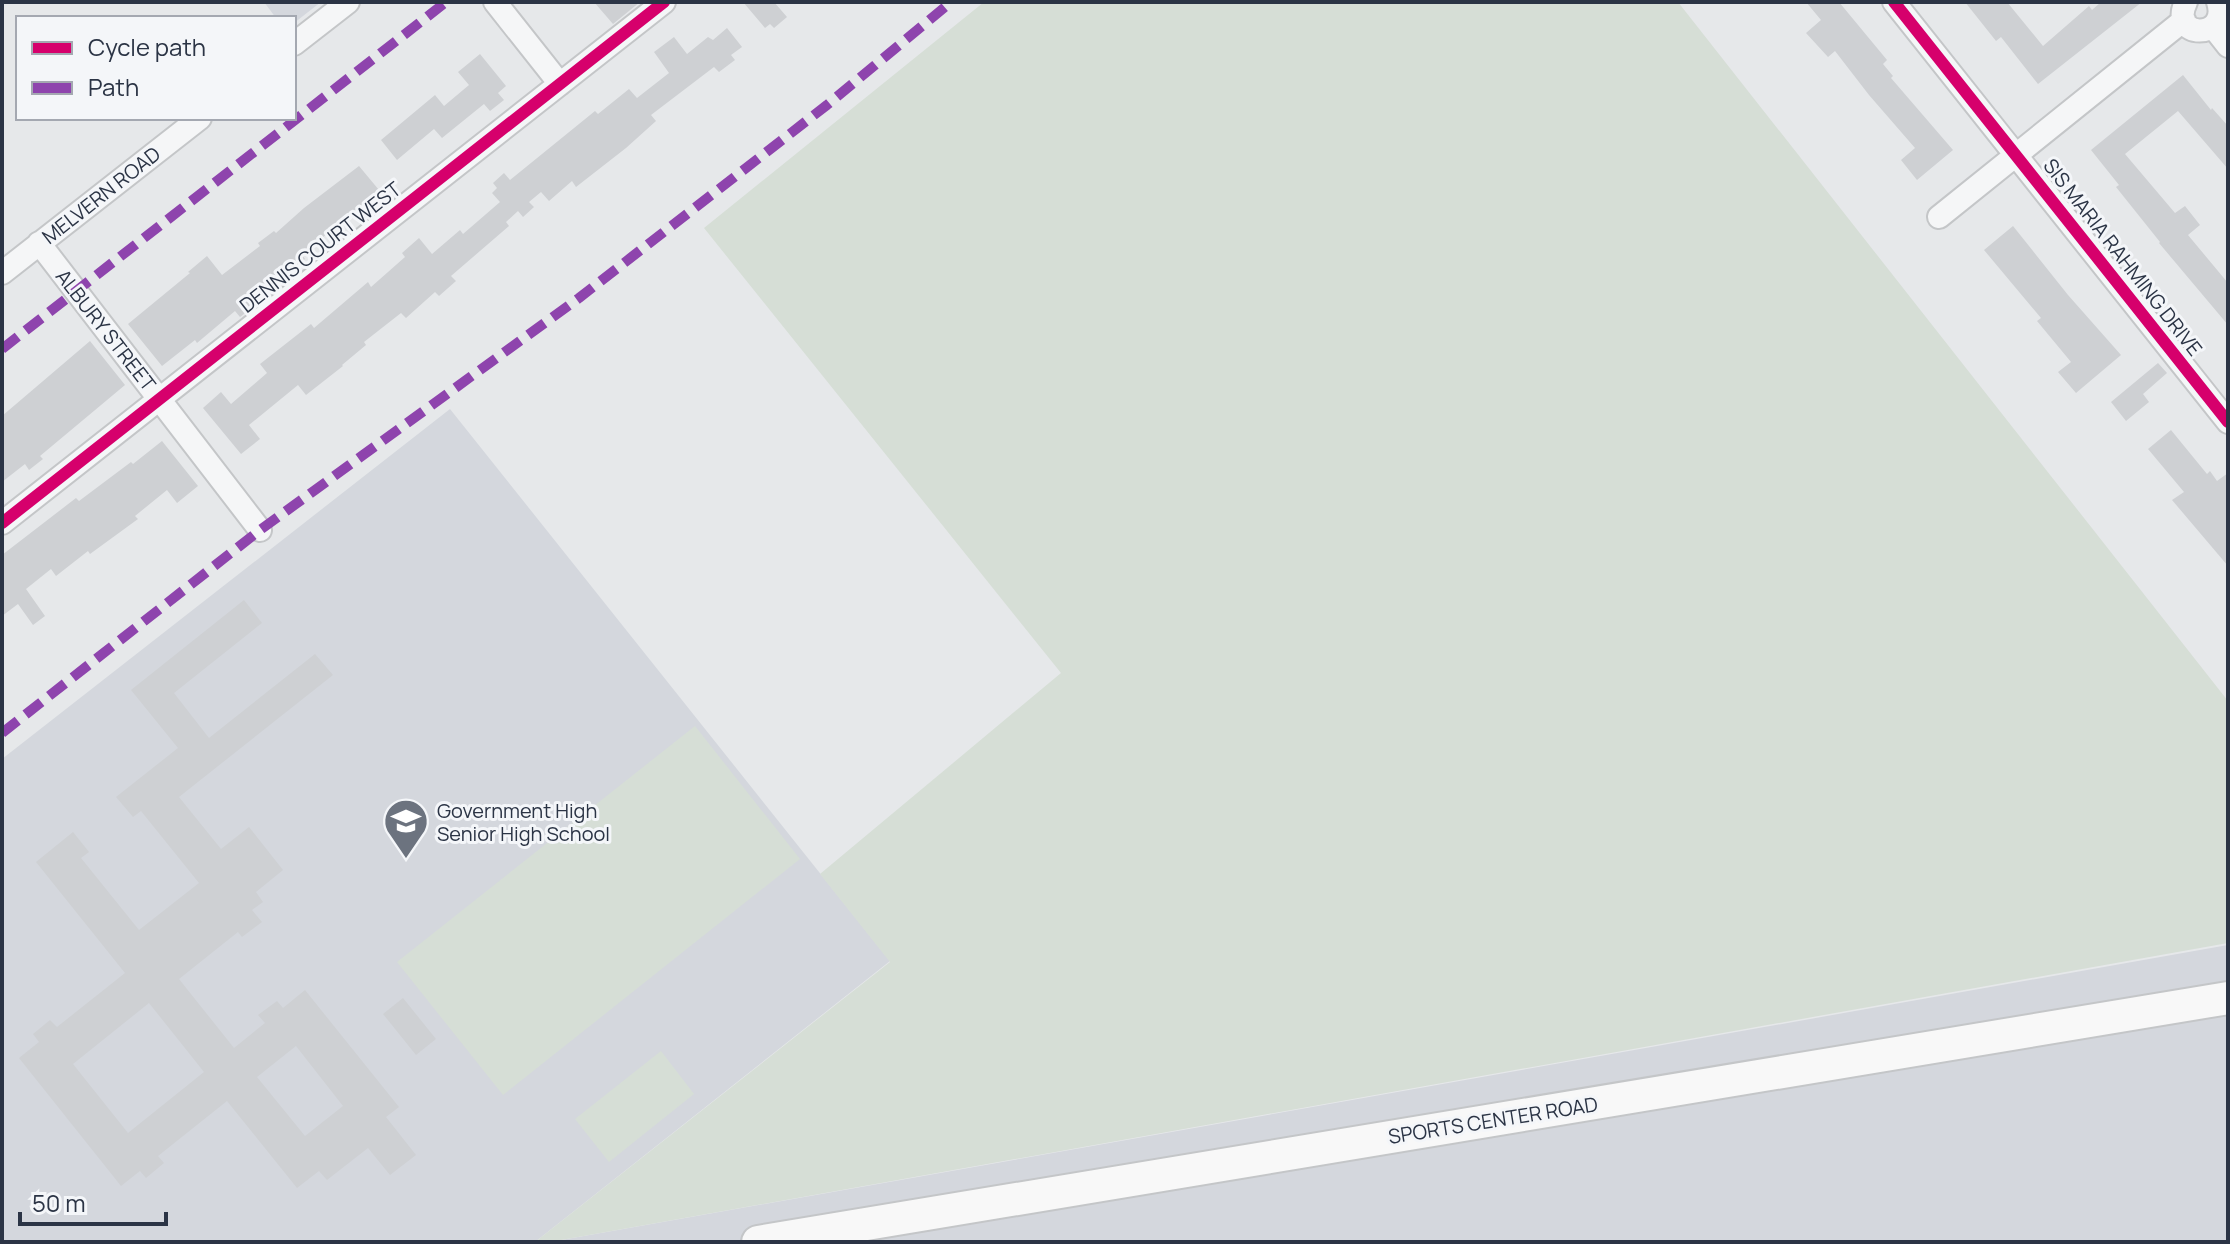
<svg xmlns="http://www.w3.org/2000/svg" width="2230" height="1244" viewBox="0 0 2230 1244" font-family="Manrope,sans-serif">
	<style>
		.built { fill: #d4d7dd }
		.green { fill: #d6ded6 }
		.building { fill: #ced0d3; fill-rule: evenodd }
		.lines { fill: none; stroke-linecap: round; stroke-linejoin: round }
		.street-casing { stroke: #c4c6c8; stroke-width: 26 }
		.secondary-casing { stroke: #c4c6c8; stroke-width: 36 }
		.street { stroke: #f5f6f7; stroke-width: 22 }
		.secondary { stroke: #f8f8f8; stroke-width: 32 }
		.quiet { stroke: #8e44ad; stroke-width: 10; stroke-dasharray: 20 10; stroke-linecap: butt }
		.cycleway-casing { stroke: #f4f6f9; stroke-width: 17 }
		.cycleway { stroke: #d6006c; stroke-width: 12 }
		.labels { text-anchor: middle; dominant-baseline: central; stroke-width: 6; stroke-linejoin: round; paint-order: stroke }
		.street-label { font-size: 20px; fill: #2b3445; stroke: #f4f6f9 }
		.poi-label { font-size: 20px; fill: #2b3445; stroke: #f4f6f9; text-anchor: start }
	</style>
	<rect width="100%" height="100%" fill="#e6e8ea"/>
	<path class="built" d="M 264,2 L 321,2 L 294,23 L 294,18 L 276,18 Z
		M 450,409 L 890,961 L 535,1242 L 2,1242 L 2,759 Z
		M 2228,945 L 2228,1242 L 550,1242 Z"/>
	<path class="green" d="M 984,2 L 1678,2 L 2228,701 L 2228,943 L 550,1242 L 535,1242 L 890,962 L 820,874 L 1061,673 L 704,228 Z
		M 695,726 L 800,859 L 503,1095 L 397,962 Z
		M 661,1051 L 694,1094 L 609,1162 L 575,1119 Z"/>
	<path class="building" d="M 594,2 L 640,2 L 613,24 Z
		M 743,2 L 774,2 L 787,17 L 774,28 L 770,24 L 765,28 Z
		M 1806,2 L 1839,2 L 1887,60 L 1883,64 L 1893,76 L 1891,78 L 1953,150 L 1917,180 L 1901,160 L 1915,148 L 1869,95 L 1835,51 L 1828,57 L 1806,33 L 1821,20 Z
		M 1965,2 L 2007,2 L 2043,46 L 2089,6 L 2092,10 L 2101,2 L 2142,2 L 2038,84 L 2001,37 L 1996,41 Z
		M 727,28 L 742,47 L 731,55 L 735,60 L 719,72 L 714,67 L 651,115 L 656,121 L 626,148 L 576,187 L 572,181 L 549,201 L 541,192 L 529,202 L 534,207 L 523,217 L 518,211 L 506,222 L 509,226 L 451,276 L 456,281 L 439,296 L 435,292 L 406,318 L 401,313 L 364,342 L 366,345 L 342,365 L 343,366 L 306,395 L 298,385 L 249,425 L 260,439 L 241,454 L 203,408 L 221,392 L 231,404 L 267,373 L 260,364 L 311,324 L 314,328 L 368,282 L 371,287 L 405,257 L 402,253 L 419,238 L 432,254 L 460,230 L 463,234 L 500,202 L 492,193 L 497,188 L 493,183 L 504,173 L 510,180 L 595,111 L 598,114 L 629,89 L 637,98 L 669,73 L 654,52 L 674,37 L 687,54 L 708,37 L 713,40 Z
		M 480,54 L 506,86 L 498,93 L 504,100 L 490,111 L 484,104 L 442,138 L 434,129 L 397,160 L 381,140 L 435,95 L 444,106 L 469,85 L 458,72 Z
		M 2183,75 L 2211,110 L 2212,108 L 2228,126 L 2228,169 L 2178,111 L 2125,154 L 2175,213 L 2185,206 L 2200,225 L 2188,235 L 2228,283 L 2228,325 L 2159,243 L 2160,242 L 2116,187 L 2119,185 L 2091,150 Z
		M 359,166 L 379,190 L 302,255 L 305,259 L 248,300 L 253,307 L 240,317 L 235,311 L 197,343 L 195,340 L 162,366 L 128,324 L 190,273 L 188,272 L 207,256 L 222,275 L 260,246 L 258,243 L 274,231 L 276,233 L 304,208 Z
		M 2013,226 L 2068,295 L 2121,355 L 2076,393 L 2058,372 L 2071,362 L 2037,321 L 2041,318 L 1984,250 Z
		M 90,341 L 125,385 L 40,456 L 43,459 L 29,470 L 25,464 L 2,482 L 2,416 Z
		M 2158,363 L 2167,373 L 2143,394 L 2149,402 L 2126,421 L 2111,402 Z
		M 2171,430 L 2207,474 L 2210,471 L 2217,481 L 2228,473 L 2228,566 L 2172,500 L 2184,492 L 2148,449 Z
		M 162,441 L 198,486 L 177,503 L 167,490 L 135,516 L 138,519 L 90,554 L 88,551 L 56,576 L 51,569 L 26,589 L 45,616 L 33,625 L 18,604 L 2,616 L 2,555 L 76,498 L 79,501 L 131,462 L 133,464 Z
		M 244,600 L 262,623 L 174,693 L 209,738 L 315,654 L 333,675 L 179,797 L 221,849 L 249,827 L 283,870 L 256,892 L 263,902 L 252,910 L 262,922 L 242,937 L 238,932 L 179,979 L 234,1048 L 265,1023 L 258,1015 L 277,1001 L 283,1008 L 305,990 L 399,1107 L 386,1117 L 416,1155 L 390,1175 L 368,1148 L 327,1180 L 319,1171 L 297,1188 L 227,1101 L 158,1156 L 164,1163 L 146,1178 L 140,1171 L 121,1186 L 19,1058 L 39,1042 L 33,1034 L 50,1020 L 57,1027 L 125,973 L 36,862 L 73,832 L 89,852 L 81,858 L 139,930 L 199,883 L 141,811 L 133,817 L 116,797 L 178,748 L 131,690 ZM 149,1003 L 204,1072 L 128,1133 L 73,1064 ZM 296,1046 L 343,1106 L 305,1136 L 257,1077 Z
		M 403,998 L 436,1039 L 416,1055 L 383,1014 Z"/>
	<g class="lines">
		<g class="street-casing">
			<path id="street" d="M 495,2 L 560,84
				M 1894,2 L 2228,422
				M 2186,2 C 2168,40 2230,40 2218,2
				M 2213,27 L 2228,46
				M 294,44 L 348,2
				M 1939,217 L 2184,20
				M 39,243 L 260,530
				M 2,273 L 200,118
				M 2,523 L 664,2"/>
		</g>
		<g class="secondary-casing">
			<path id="secondary" d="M 758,1242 L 2228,998"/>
		</g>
		<use href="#street" class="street"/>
		<use href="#secondary" class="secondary"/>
		<path class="quiet" d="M 2,349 L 446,2
			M 2,733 L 260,530 L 579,298 L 827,105 L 951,2"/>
		<g class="cycleway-casing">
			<path id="cycleway" d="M 1894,2 L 2228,422
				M 2,523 L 664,2"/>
		</g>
		<use href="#cycleway" class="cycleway"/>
	</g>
	<defs>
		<g id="school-pin" transform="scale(2.3)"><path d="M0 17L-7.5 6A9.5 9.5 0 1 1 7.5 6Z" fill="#6c737f" stroke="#f4f6f9"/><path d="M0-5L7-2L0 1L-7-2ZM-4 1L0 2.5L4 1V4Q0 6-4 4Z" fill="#fff"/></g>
	</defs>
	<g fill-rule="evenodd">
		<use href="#school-pin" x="406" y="821"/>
	</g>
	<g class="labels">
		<g class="street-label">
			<text transform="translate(101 195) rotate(-38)">MELVERN ROAD</text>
			<text transform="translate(320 247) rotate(-38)">DENNIS COURT WEST</text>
			<text transform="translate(2123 257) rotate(52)">SIS MARIA RAHMING DRIVE</text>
			<text transform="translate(106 330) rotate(52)">ALBURY STREET</text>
			<text transform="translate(1493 1120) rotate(-9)">SPORTS CENTER ROAD</text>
		</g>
		<g class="poi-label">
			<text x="437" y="810">Government High<tspan x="437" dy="23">Senior High School</tspan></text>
		</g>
	</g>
	<rect width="2230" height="1244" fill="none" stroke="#2b3445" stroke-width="8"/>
	<rect x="16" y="16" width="280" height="104" fill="#f4f6f9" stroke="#a4a8b1" stroke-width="2"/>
	<rect x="32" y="42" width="40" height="12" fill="#d6006c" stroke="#a4a8b1" stroke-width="2"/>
	<text x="88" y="56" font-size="24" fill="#2b3445">Cycle path</text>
	<rect x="32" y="82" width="40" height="12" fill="#8e44ad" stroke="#a4a8b1" stroke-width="2"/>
	<text x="88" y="96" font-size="24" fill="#2b3445">Path</text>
	<path d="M20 1212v12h146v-12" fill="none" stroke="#2b3445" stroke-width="4"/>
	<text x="32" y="1212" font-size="24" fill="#2b3445" stroke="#f4f6f9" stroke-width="6" paint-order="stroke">50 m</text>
</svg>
